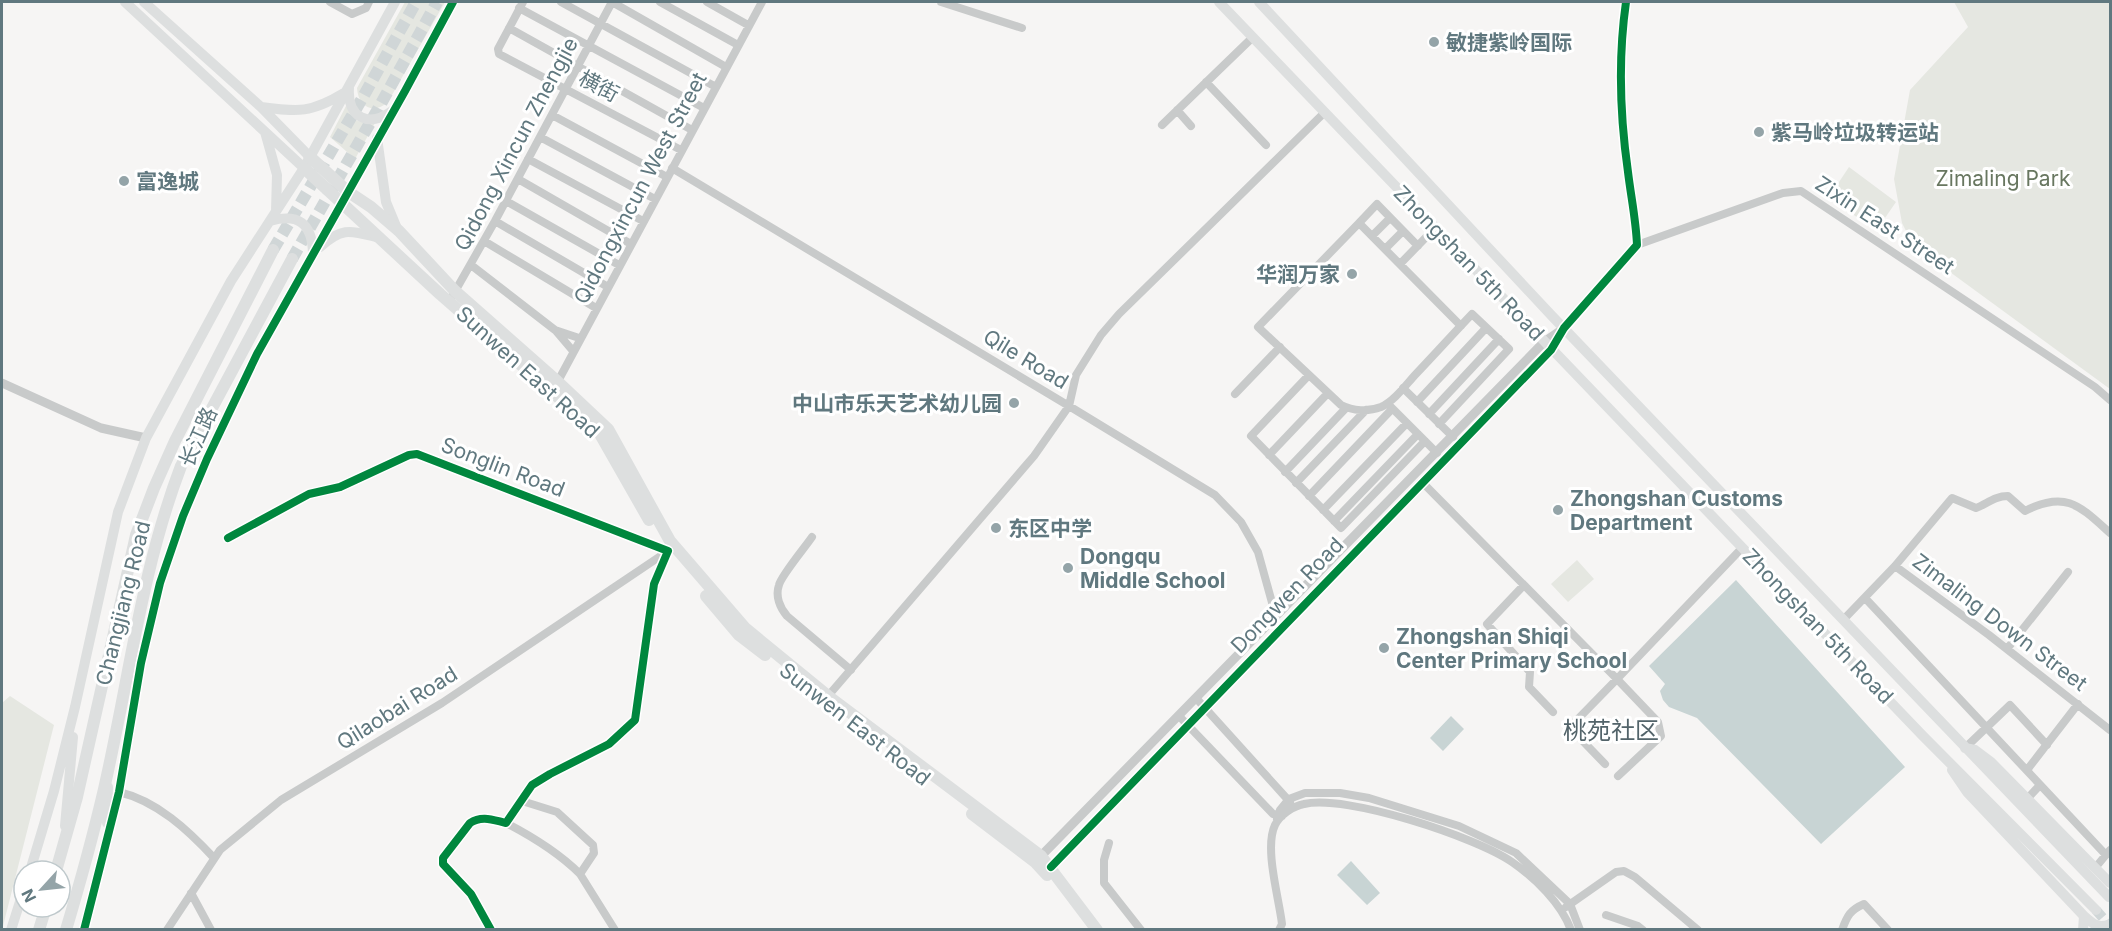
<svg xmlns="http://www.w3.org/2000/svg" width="2112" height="931" viewBox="0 0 2112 931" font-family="Inter,'Noto Sans SC',sans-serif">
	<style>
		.green { fill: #e5e7e1 }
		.water { fill: #c8d4d4 }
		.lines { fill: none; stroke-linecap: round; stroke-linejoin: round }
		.secondary-tunnel { stroke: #d0d6d7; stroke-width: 10; stroke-dasharray: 10 5; stroke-linecap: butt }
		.trunk-tunnel { stroke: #d0d6d7; stroke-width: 12; stroke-dasharray: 12 6; stroke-linecap: butt }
		.minor { stroke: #c8caca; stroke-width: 8 }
		.tertiary { stroke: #c8caca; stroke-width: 9 }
		.secondary { stroke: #dddfdf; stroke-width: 10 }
		.primary { stroke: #dddfdf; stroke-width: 12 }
		.trunk { stroke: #dddfdf; stroke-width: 12 }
		.cycleway-casing { stroke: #fff; stroke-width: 11 }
		.cycleway { stroke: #00873e; stroke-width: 8 }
		.poi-dot { fill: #94a4a8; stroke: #fff; stroke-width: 2 }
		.labels { text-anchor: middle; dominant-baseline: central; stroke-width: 6; stroke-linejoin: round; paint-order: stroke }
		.poi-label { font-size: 21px; font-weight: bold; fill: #60787f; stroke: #fff; text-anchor: start }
		.street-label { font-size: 21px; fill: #60787f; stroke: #fff }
		.park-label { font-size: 21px; fill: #687760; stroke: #fff }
		.quarter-label { font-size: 24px; fill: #53646a; stroke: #fff }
	</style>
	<rect width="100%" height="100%" fill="#f6f5f4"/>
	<path class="green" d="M 405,2 L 445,2 L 388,102 C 374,115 358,107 357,88 Z
		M 1954,2 L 2110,2 L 2110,389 L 1913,245 L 1902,223 L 1894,179 L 1910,90 L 1968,27 Z
		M 347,104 L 357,121 L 375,123 L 355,159 L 330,137 Z
		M 1849,167 L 1896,202 L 1876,231 L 1829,197 Z
		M 1577,560 L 1594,579 L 1568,602 L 1551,584 Z
		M 10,696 L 54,725 L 2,930 L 2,703 Z"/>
	<path class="water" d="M 1736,580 L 1905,767 L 1821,844 L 1697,718 L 1669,707 L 1663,700 L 1660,691 L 1665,684 L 1649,666 Z
		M 1451,716 L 1464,729 L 1443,751 L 1430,738 Z
		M 1351,861 L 1380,893 L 1367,905 L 1337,875 Z"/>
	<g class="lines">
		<path class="secondary-tunnel" d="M 2096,910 L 2110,926"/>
		<path class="trunk-tunnel" d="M 273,250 L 363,97 L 416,2
			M 292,259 L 378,109 L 437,2"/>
		<path class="minor" d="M 330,2 L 352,14 L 366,8 L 369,2
			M 523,2 L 498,49 L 499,54 L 681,150
			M 561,2 L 716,87
			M 612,2 L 726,67
			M 660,2 L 738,45
			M 707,2 L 748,25
			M 941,2 L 1022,28
			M 519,8 L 704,108
			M 509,28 L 692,130
			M 1206,82 L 1266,145
			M 1177,110 L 1191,126
			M 552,115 L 667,177
			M 1162,125 L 1253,37
			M 540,137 L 655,199
			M 528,159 L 643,221
			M 672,168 L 1069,406 L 1034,456 L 828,696
			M 518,179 L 631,244
			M 506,201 L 619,265
			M 495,221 L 608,287
			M 1359,223 L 1377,204 L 1418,246
			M 1372,236 L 1390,218
			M 484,241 L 596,308
			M 1637,245 L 1783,193 L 1801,191 L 2095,387 L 2110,400
			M 1385,249 L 1403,231
			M 1400,264 L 1435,228
			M 471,265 L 555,330 L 579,338
			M 449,302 L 495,221 L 612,2
			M 556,331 L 573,351
			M 1309,375 L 1251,436 L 1341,528 L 1425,441
			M 557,383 L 762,2
			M 1403,388 L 1453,437
			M 1235,394 L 1280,347
			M 1417,402 L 1486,328
			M 1391,407 L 1437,453
			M 1429,414 L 1499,339
			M 1439,424 L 1509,349 L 1472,314 C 1453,334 1434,355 1415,375 C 1405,386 1394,401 1381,407 C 1368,412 1353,411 1341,405 L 1258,327 L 1359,223 L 1461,326
			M 1269,455 L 1328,393
			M 1285,472 L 1346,408
			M 1422,482 L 1617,679 L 1574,723 L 1573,728 L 1576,734 L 1605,764
			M 1296,483 L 1366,410
			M 1309,496 L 1392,409
			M 1323,510 L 1407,423
			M 1334,521 L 1418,434
			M 812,537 C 806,546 781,576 779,585 C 775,596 780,608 787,616 L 851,670
			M 228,538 L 309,494 L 340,487 L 409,455 L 417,454 L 668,551 L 654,584 L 635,720 L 609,744 L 550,774 L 532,785 L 506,823 C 493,820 482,815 470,823 L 443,858 L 443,864 L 471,894 L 491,930
			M 1895,566 L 1989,635 L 2110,730
			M 1524,585 L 1487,624 L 1530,672 L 1529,687 L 1553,712
			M 1865,598 L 2106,855
			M 1276,617 L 1258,552 L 1241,522 L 1215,495 L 1069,406 L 1076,375 L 1101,335 L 1119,314 L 1325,112
			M 1844,619 L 1895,566 L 1952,498 L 1976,508 C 1987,504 1994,496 2008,496 L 2025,511 C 2066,490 2080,506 2110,533
			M 2007,649 L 2068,572
			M 1196,698 L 1290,802
			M 1179,716 L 1273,814 L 1282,816
			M 1965,748 L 2010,705 L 2047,745
			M 2027,770 L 2078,704
			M 1618,776 L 1661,736 L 1658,722 L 1617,679 L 1742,548
			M 119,792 C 157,801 188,830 214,858
			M 2028,798 L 2040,785
			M 522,801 L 557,812 L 593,845 L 594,853 L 580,874
			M 1277,819 L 1280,810 L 1289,799 L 1305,793 L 1340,793 L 1369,798 L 1459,826 L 1516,853 L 1570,904 L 1580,930
			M 506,823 C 533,837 558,852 580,874 L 615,930
			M 1109,843 L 1104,860 L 1104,883 L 1141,930
			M 2095,868 L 2110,850
			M 191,893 L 211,930
			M 1566,907 L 1616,872 L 1624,871 L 1635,877 L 1698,930
			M 1606,915 L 1638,926 L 1643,930
			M 167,930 L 220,850 L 281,800 L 442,703 L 668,551
			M 1279,930 L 1282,924 C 1279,898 1264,848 1275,825 C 1280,815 1293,806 1304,804 C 1346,794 1476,837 1512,862 C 1535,878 1561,903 1571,930
			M 1842,930 C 1847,916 1850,910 1864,904 L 1888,930"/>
		<path class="tertiary" d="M 2,383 L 101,428 L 146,438
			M 1041,856 L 1544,342 L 1560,331
			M 1051,867 L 1551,350 L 1564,328 L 1637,245 C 1636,220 1631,197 1628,172 C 1620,116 1618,58 1626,2"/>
		<path class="secondary" d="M 125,2 L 304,168
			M 144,2 L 261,107 L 309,156
			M 1219,2 L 1923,736 L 2096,910
			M 1259,2 L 1552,316 L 2109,897
			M 349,88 C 347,118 369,128 392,111
			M 261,107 C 299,112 311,113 344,93
			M 265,132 L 277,175 L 276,211
			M 377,138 L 386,202 L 398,231
			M 270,221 C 298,213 312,223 313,253
			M 320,247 C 343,226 351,231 380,238
			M 1965,748 L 1975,750 L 1991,762 L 2110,883
			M 1952,770 L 1967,792 L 2084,916 C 2093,924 2098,929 2110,924
			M 107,823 L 108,787
			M 65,826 L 73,737
			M 30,871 L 54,791 L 75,707 L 118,512 L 146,438 L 231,281 L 304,168 L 395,2
			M 11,930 L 24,889
			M 84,930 L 119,792 L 141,663 L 160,583 L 183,516 L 207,459 L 257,354 L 405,91 L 453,2
			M 2083,930 L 2084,916"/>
		<path class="primary" d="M 309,156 L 347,191 L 371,207 L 399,231 L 455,291 L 557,381 L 608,429 L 670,541 L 745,628 L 828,696 L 1041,856 L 1097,930
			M 304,168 L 440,294 L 600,434 L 649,520
			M 706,596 L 739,635 L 765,655
			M 972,814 L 1035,862 L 1047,875"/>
		<path class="trunk" d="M 56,871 L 77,797 L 136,535 L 154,488 L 175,441 L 273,250
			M 39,930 L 46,907
			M 66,930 C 80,883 93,836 104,789 C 129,680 141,571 181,466 L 292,259"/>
		<g class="cycleway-casing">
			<path id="cycleway" d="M 228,538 L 309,494 L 340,487 L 409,455 L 417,454 L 668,551 L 654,584 L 635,720 L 609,744 L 550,774 L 532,785 L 506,823 C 493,820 482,815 470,823 L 443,858 L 443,864 L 471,894 L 491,930
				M 1051,867 L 1551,350 L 1564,328 L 1637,245 C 1636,220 1631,197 1628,172 C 1620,116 1618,58 1626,2
				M 84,930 L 119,792 L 141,663 L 160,583 L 183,516 L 207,459 L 257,354 L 405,91 L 453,2"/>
		</g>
		<use href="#cycleway" class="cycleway"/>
	</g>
	<g class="poi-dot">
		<circle cx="1434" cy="42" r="6"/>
		<circle cx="1759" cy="132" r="6"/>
		<circle cx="124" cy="181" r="6"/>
		<circle cx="1352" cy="274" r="6"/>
		<circle cx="1014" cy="403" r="6"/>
		<circle cx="1558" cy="510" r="6"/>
		<circle cx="996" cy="528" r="6"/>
		<circle cx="1068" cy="568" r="6"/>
		<circle cx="1384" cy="648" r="6"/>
	</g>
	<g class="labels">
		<g class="poi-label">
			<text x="1446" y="42">敏捷紫岭国际</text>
			<text x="1771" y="132">紫马岭垃圾转运站</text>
			<text x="136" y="181">富逸城</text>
			<text x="1340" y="274" text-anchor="end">华润万家</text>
			<text x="1002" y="403" text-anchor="end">中山市乐天艺术幼儿园</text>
			<text x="1570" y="498">Zhongshan Customs<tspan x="1570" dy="24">Department</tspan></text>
			<text x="1008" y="528">东区中学</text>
			<text x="1080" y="556">Dongqu<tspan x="1080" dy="24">Middle School</tspan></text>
			<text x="1396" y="636">Zhongshan Shiqi<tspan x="1396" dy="24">Center Primary School</tspan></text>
		</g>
		<g class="street-label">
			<text transform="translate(599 86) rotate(28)">横街</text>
			<text transform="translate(516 144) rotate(-62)">Qidong Xincun Zhengjie</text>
			<text transform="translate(640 188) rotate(-62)">Qidongxincun West Street</text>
			<text transform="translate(1885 225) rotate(33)">Zixin East Street</text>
			<text transform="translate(1469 263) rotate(46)">Zhongshan 5th Road</text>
			<text transform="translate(1026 359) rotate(31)">Qile Road</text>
			<text transform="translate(528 372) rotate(42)">Sunwen East Road</text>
			<text transform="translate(198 437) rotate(-66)">长江路</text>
			<text transform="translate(503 467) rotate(21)">Songlin Road</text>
			<text transform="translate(1287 595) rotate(-46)">Dongwen Road</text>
			<text transform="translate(123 603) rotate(-76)">Changjiang Road</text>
			<text transform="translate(2000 622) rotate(37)">Zimaling Down Street</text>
			<text transform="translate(1818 626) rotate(46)">Zhongshan 5th Road</text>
			<text transform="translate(397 708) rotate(-32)">Qilaobai Road</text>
			<text transform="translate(855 724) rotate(38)">Sunwen East Road</text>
		</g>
		<g class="park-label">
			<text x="2003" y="178">Zimaling Park</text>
		</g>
		<g class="quarter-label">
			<text x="1611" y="730">桃苑社区</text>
		</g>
	</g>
	<rect width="2112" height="931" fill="none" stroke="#60787f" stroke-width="6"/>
	<g transform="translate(42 889) rotate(243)"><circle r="28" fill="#ffffff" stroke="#bfc9cc" stroke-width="1.5"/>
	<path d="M0-4.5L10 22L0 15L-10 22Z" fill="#94a4a8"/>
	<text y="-9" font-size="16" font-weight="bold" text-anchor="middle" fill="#60787f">N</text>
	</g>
</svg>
